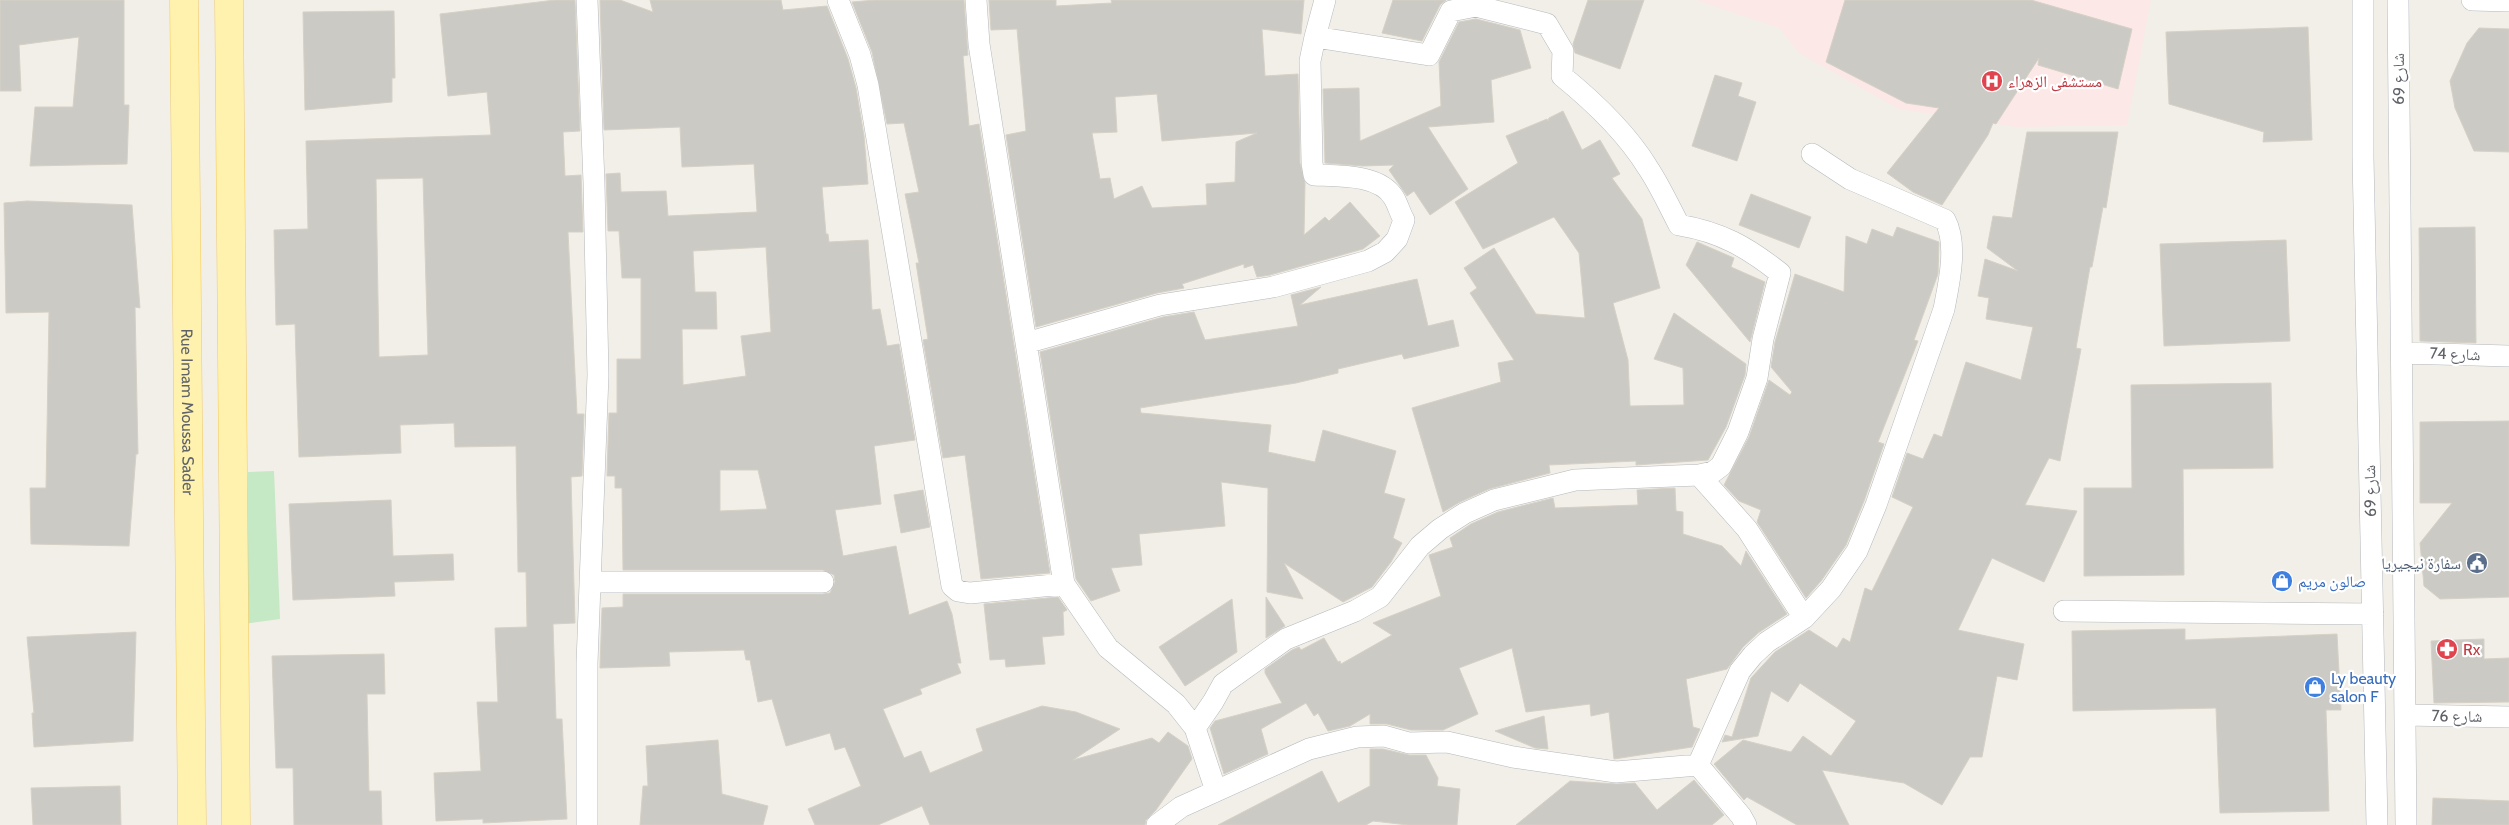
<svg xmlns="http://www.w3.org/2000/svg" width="2509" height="825" viewBox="0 0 2509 825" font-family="Cabin,'Noto Naskh Arabic',sans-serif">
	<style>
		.medical { fill: #fce8e6 }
		.green { fill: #c5e8c5 }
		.building { fill: #cccac5; stroke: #d6d1c6; fill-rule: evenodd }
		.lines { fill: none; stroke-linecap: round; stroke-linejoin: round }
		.street-casing { stroke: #b5b8bc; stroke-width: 22 }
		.primary-casing { stroke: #f2c960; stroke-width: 29 }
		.street { stroke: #fff; stroke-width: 21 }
		.primary { stroke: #fff2af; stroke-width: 28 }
		.labels { text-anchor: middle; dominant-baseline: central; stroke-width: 4.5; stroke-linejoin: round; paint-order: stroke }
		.street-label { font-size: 16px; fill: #5f6368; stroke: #fff }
		.health-label { font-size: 16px; fill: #be3a42; stroke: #fff; text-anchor: start }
		.service-label { font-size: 16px; fill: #4e5e75; stroke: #fff; text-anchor: end }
		.shop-label { font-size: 16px; fill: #366cbe; stroke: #fff; text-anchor: start }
	</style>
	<rect width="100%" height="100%" fill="#f1efe8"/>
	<path class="medical" d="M 1696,0 L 2151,0 L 2127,125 L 2016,127 L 1899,109 L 1799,53 L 1779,28 Z"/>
	<path class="green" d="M 274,471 L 280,619 L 244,624 L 248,472 Z"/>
	<path class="building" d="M 0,0 L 124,0 L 124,105 L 129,105 L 127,164 L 30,166 L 35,107 L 73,107 L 79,37 L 19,45 L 21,91 L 0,91 Z
		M 555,0 L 575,0 L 580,131 L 563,132 L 565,176 L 581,175 L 583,232 L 568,232 L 577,414 L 584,414 L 582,476 L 571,477 L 575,623 L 553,624 L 556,719 L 562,719 L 567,819 L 483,823 L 483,819 L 436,821 L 434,773 L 481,771 L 477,702 L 498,702 L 495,628 L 527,627 L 526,572 L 518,572 L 516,446 L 455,447 L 454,423 L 400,425 L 401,453 L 299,457 L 295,324 L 276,325 L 274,230 L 308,229 L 306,141 L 491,135 L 487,92 L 448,96 L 440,14 ZM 423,178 L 428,355 L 379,357 L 376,179 Z
		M 600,0 L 620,0 L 653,12 L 650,0 L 781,0 L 783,10 L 827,6 L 848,59 L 856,88 L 864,136 L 868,184 L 822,187 L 826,234 L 828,234 L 829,242 L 868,240 L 872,310 L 880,309 L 887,346 L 899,344 L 915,440 L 874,446 L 881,504 L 835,510 L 843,556 L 896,546 L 909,615 L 947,601 L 952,614 L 961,663 L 957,663 L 961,673 L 920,689 L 922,694 L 883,709 L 904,758 L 921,751 L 930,773 L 983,751 L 976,729 L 1042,706 L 1076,712 L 1120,729 L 1073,760 L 1152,738 L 1159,743 L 1168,732 L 1188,746 L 1192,759 L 1156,810 L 1146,820 L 1145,825 L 930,825 L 922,806 L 878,825 L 815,825 L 808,809 L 861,786 L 845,747 L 835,750 L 830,733 L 786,746 L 772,699 L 758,702 L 750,660 L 746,660 L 744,650 L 669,652 L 670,666 L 600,668 L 602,608 L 623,607 L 623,594 L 823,594 L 830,593 L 835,582 L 834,575 L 823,570 L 623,570 L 622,488 L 615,488 L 615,476 L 607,476 L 609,413 L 617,413 L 617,359 L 641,359 L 641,278 L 622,278 L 619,231 L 608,231 L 606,174 L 620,173 L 621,192 L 666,191 L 668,216 L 757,212 L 754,164 L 682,167 L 680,127 L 604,130 ZM 766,247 L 771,332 L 741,336 L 746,376 L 683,385 L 682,329 L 717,329 L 716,292 L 695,292 L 693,251 ZM 720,470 L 758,470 L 767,509 L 720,511 Z
		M 875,0 L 964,0 L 968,55 L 963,56 L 969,126 L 979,124 L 1050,573 L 981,579 L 965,455 L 943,458 L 923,340 L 928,339 L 916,263 L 919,263 L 905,194 L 919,192 L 904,123 L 887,124 L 872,52 L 852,2 Z
		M 989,0 L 1056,0 L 1056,6 L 1112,3 L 1111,0 L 1304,0 L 1301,34 L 1262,29 L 1265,76 L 1298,74 L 1300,163 L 1305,183 L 1304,235 L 1325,217 L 1329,221 L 1350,202 L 1380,236 L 1363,249 L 1270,275 L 1257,277 L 1253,265 L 1244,268 L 1244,264 L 1182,284 L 1184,288 L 1157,293 L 1036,327 L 1006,135 L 1026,131 L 1017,29 L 991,30 ZM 1157,94 L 1162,141 L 1257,133 L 1236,142 L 1235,182 L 1206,184 L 1207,205 L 1152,208 L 1142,186 L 1114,199 L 1110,178 L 1100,179 L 1092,133 L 1117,132 L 1115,97 Z
		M 1393,0 L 1446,0 L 1440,5 L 1422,41 L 1382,33 Z
		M 1588,0 L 1644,0 L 1620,69 L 1575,53 L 1573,44 Z
		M 1845,0 L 2031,0 L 2132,29 L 2118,89 L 2038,65 L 2039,58 L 1996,124 L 1993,123 L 1988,135 L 1942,205 L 1913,192 L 1887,173 L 1939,108 L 1906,103 L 1826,62 Z
		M 394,11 L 395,78 L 392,78 L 392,102 L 305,110 L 303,12 Z
		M 1476,19 L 1520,30 L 1531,68 L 1491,80 L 1494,122 L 1428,127 L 1468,189 L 1430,215 L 1414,191 L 1407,196 L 1389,170 L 1394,165 L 1363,166 L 1325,163 L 1323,89 L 1359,88 L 1360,141 L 1441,106 L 1439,62 L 1459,22 Z
		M 2308,27 L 2312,140 L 2263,142 L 2264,132 L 2169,104 L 2166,32 Z
		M 2479,28 L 2509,29 L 2509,152 L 2474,151 L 2455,108 L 2450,81 L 2467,43 Z
		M 1715,75 L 1742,83 L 1738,96 L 1756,102 L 1737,161 L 1692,146 Z
		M 1563,111 L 1582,150 L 1600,140 L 1620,174 L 1612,178 L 1642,219 L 1660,288 L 1613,303 L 1628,360 L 1630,406 L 1684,405 L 1683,368 L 1654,359 L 1674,313 L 1746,364 L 1745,375 L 1726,427 L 1708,460 L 1636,465 L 1636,461 L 1549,465 L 1550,473 L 1489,489 L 1460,502 L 1443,512 L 1412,408 L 1501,382 L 1498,363 L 1514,360 L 1470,293 L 1477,288 L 1464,268 L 1494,248 L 1536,314 L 1585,318 L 1579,253 L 1554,217 L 1483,249 L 1455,202 L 1518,163 L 1506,136 L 1547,119 L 1548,121 L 1549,118 Z
		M 2027,132 L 2118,132 L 2106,208 L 2103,207 L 2092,267 L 2090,267 L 2076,348 L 2081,349 L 2060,461 L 2049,458 L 2025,505 L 2077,511 L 2044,582 L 1992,558 L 1958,630 L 2024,644 L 2017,680 L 1997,676 L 1982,757 L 1970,757 L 1942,805 L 1904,783 L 1822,770 L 1849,825 L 1797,825 L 1747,797 L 1744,800 L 1714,764 L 1743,740 L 1791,752 L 1803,736 L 1831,756 L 1856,721 L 1800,683 L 1788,702 L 1771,691 L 1758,736 L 1722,742 L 1725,735 L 1732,737 L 1751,678 L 1775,652 L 1809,630 L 1837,648 L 1843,638 L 1850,642 L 1865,588 L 1872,591 L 1913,507 L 1892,497 L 1907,453 L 1923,459 L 1934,434 L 1942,437 L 1966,362 L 2021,380 L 2033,327 L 1986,319 L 1989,298 L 1978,296 L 1985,259 L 2018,271 L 1987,248 L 1993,216 L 2012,218 Z
		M 1751,194 L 1811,217 L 1799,248 L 1739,225 Z
		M 27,201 L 132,205 L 140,308 L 135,307 L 138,454 L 136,454 L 129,546 L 31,544 L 30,488 L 46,488 L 49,312 L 6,313 L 4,203 Z
		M 1897,227 L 1939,242 L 1938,274 L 1914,340 L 1918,341 L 1878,442 L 1884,444 L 1864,501 L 1846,545 L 1821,581 L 1806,598 L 1757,522 L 1761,510 L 1739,501 L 1724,485 L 1749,437 L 1769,380 L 1790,395 L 1792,392 L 1771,367 L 1775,342 L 1795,274 L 1844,292 L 1846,236 L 1867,244 L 1872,229 L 1893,237 Z
		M 2475,227 L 2476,343 L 2420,341 L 2419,228 Z
		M 2286,240 L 2290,341 L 2164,346 L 2160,244 Z
		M 1697,242 L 1734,258 L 1731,267 L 1765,282 L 1750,342 L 1686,265 Z
		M 1417,279 L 1428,326 L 1453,320 L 1459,346 L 1404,359 L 1402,354 L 1338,369 L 1338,373 L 1296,383 L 1140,408 L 1141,413 L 1271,425 L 1268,452 L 1315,462 L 1323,430 L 1396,451 L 1384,493 L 1405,499 L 1393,538 L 1402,543 L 1391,562 L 1372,587 L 1343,602 L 1284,563 L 1303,599 L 1267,592 L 1268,488 L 1221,482 L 1225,526 L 1139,534 L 1142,565 L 1111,568 L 1120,591 L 1091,601 L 1076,579 L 1040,352 L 1163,317 L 1194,312 L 1205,340 L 1298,326 L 1291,295 L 1321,287 L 1300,305 Z
		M 2271,383 L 2273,468 L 2183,469 L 2184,575 L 2084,576 L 2084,488 L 2132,488 L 2131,385 Z
		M 2509,421 L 2509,597 L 2440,599 L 2424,586 L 2420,543 L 2452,503 L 2420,503 L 2420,422 Z
		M 1675,488 L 1676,511 L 1683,512 L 1683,534 L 1722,546 L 1741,566 L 1746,551 L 1787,614 L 1758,633 L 1743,647 L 1727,669 L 1686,679 L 1693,727 L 1700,729 L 1692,747 L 1614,759 L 1609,712 L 1591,716 L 1590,704 L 1526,712 L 1512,648 L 1459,668 L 1478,714 L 1443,730 L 1411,730 L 1387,724 L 1370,724 L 1370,714 L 1350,726 L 1328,731 L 1318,713 L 1314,716 L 1306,703 L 1261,729 L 1268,754 L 1224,774 L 1210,728 L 1215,721 L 1282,703 L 1265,673 L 1265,669 L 1292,650 L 1299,647 L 1301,650 L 1324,638 L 1338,662 L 1340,661 L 1341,664 L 1392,635 L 1373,623 L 1441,596 L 1429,555 L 1453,547 L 1450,538 L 1471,524 L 1498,512 L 1553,498 L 1555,508 L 1638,505 L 1637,490 Z
		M 923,490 L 930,527 L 901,533 L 894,495 Z
		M 391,500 L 393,556 L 453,554 L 454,580 L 394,582 L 395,596 L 293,600 L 289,504 Z
		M 1058,597 L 1067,610 L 1063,612 L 1064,635 L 1042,637 L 1045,664 L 1006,667 L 1005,659 L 990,660 L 984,604 Z
		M 1266,597 L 1285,626 L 1266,638 Z
		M 1232,599 L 1237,652 L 1185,686 L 1159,647 Z
		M 2185,629 L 2185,640 L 2337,634 L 2341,710 L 2326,710 L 2329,811 L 2220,813 L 2216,708 L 2073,711 L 2072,631 Z
		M 136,632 L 133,741 L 34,747 L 32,713 L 34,713 L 27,637 Z
		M 2484,639 L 2484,659 L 2509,658 L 2509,702 L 2434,703 L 2431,641 Z
		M 384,654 L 385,694 L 367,694 L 369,791 L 381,791 L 382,825 L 294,825 L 293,768 L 276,768 L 272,656 Z
		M 1544,716 L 1548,749 L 1535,748 L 1495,731 Z
		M 718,740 L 722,794 L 768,806 L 763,825 L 640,825 L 643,786 L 648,786 L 646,746 Z
		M 1370,749 L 1383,749 L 1409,755 L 1426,755 L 1438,778 L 1437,786 L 1460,789 L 1457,825 L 1408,825 L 1373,821 L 1366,825 L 1218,825 L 1322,771 L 1338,803 L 1370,786 Z
		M 1694,780 L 1724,815 L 1712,825 L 1516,825 L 1570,781 L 1617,784 L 1635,783 L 1657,810 Z
		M 120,786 L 121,825 L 33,825 L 31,788 Z
		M 2433,798 L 2509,801 L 2509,825 L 2432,825 Z"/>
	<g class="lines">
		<g class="street-casing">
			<path id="street" d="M 587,0 L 594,183 L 598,375 L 587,663 L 587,825
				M 838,0 L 860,55 L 868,85 L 952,586 L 958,591 L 970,593 L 1064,584
				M 976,0 L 979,44 L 1064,584 L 1108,648 L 1176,704 L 1195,728
				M 2363,0 L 2363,157 L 2377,825
				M 2398,0 L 2406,825
				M 2472,0 L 2509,1
				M 1315,37 L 1325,0
				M 1026,343 L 1160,305 L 1273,287 L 1368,261 L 1385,252 L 1397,239 L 1404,220 C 1400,213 1398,205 1394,198 C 1380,174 1339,176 1314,175 L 1312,163 L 1310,61 L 1315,37 L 1429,55 L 1451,11 L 1476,6 L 1547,24 L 1563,51 L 1562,76 C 1594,102 1626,132 1648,168 C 1660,186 1669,206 1679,225 C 1721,232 1747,247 1780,273 L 1763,339 L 1757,378 L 1738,432 L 1721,466 L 1713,472 L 1699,475 L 1575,480 L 1494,500 L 1465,513 L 1440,529 L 1420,546 L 1380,597 L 1355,611 L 1286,639 L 1223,684 L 1213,702 L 1195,728 L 1216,791
				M 2402,353 L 2509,356
				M 1699,475 L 1747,529 L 1804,618
				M 591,582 L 823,582
				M 2064,611 L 2373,614
				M 2405,715 L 2509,717
				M 1698,765 L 1740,671 L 1753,655 L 1767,642 L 1804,618 L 1831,589 L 1857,551 L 1876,505 L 1944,309 C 1949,283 1958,244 1945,220 L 1850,179 L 1812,154
				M 1157,825 L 1181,807 L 1309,749 L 1357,737 L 1384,736 L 1409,743 L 1447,742 L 1513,757 L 1616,772 L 1698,765 L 1741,816 L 1746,825"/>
		</g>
		<g class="primary-casing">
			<g id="primary">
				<path id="s1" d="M 184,0 L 192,825"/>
				<path d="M 229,0 L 236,825"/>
			</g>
		</g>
		<use href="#street" class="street"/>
		<use href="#primary" class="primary"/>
	</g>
	<defs>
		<g id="hospital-disc" transform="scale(1.125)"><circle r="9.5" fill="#e0444e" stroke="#fff"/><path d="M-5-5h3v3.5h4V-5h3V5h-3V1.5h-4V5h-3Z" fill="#fff"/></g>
		<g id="civic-disc" transform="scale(1.125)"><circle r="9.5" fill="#5c6f8a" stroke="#fff"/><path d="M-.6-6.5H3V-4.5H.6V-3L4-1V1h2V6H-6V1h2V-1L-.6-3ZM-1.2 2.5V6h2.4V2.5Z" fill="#fff"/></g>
		<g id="shop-disc" transform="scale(1.125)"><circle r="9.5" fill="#3f7fe0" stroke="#fff"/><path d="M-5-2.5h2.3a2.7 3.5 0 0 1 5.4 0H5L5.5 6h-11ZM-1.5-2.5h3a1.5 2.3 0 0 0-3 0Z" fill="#fff"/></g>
		<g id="pharmacy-disc" transform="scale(1.125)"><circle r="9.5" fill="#e0444e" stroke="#fff"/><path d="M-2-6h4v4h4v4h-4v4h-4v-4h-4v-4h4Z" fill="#fff"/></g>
	</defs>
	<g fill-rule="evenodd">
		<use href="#hospital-disc" x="1992" y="81"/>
		<use href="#civic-disc" x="2477" y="563"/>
		<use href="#shop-disc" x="2282" y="581"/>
		<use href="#pharmacy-disc" x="2447" y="649"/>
		<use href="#shop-disc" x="2315" y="687"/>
	</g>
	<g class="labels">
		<g class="street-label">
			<text transform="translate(2398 79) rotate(-90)">شارع 69</text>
			<text transform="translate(2455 354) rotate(2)">شارع 74</text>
			<text stroke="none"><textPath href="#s1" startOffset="412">Rue Imam Moussa Sader</textPath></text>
			<text transform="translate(2370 491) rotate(-91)">شارع 69</text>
			<text transform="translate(2457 716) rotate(1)">شارع 76</text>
		</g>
		<g class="health-label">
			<text x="2008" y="81">مستشفى الزهراء</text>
			<text x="2463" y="649">Rx</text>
		</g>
		<g class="service-label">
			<text x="2461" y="563">سفارة نيجيريا</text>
		</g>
		<g class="shop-label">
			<text x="2298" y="581">صالون مريم</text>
			<text x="2331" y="678">Ly beauty<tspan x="2331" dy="18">salon F</tspan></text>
		</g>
	</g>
</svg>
